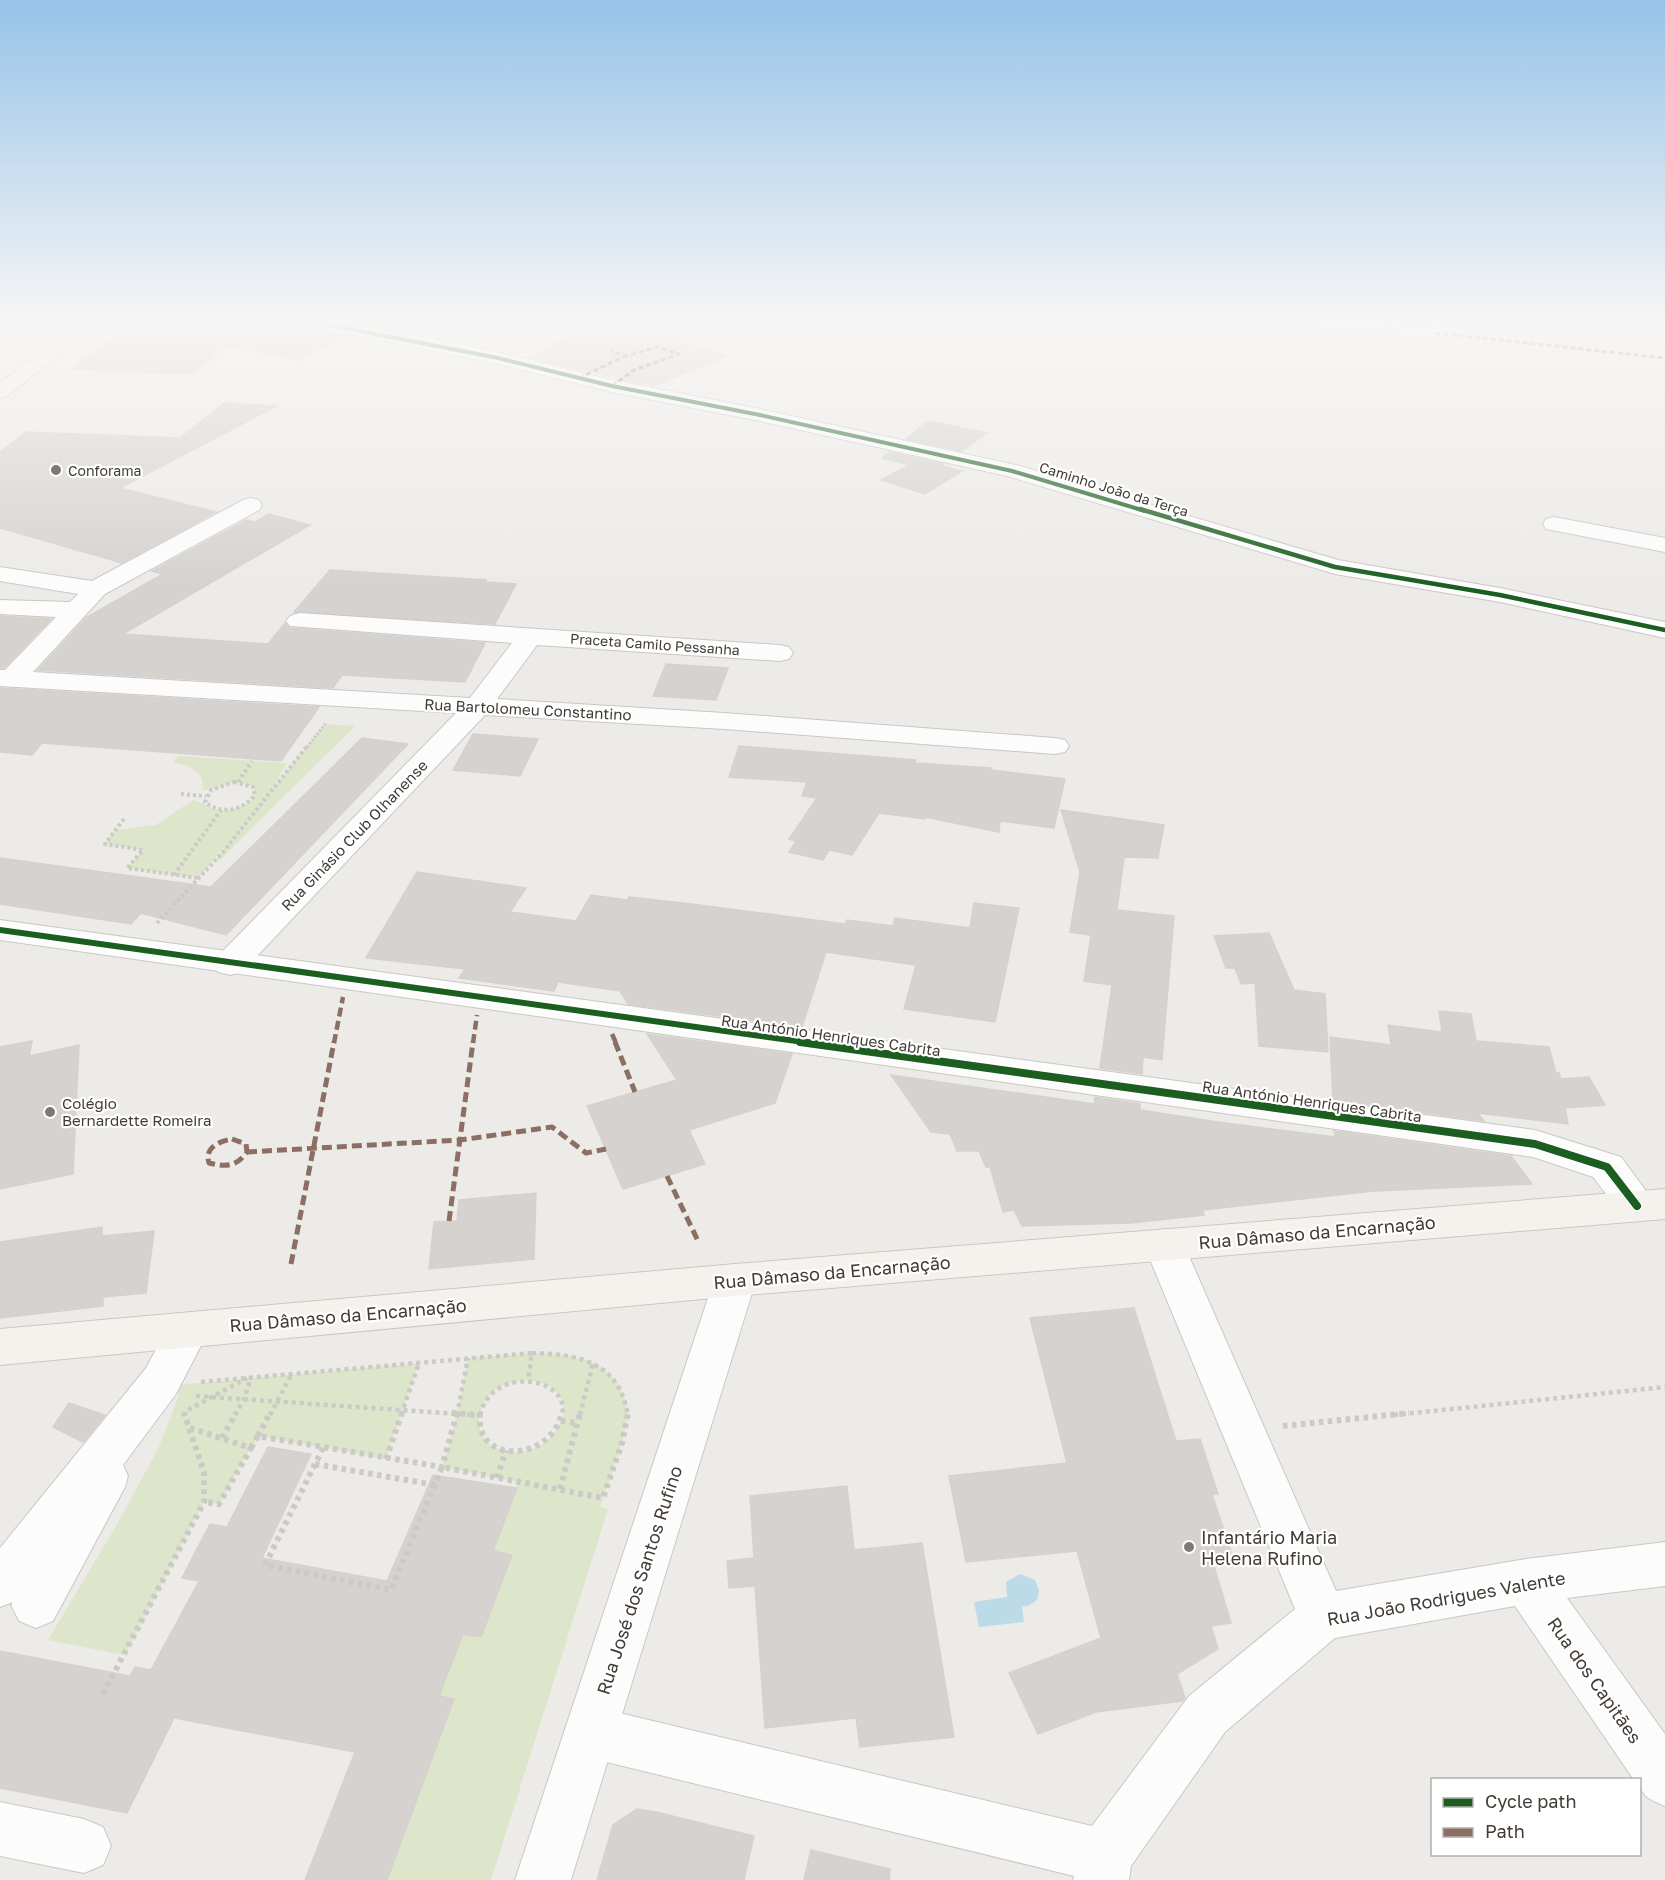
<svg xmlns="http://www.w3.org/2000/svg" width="1665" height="1880" viewBox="0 0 1665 1880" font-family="'Golos Text',sans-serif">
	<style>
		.green { fill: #dde5ca; fill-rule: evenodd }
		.water { fill: #bcdae7 }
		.building { fill: #d5d2cf; stroke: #d5d2ce; stroke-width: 1.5 }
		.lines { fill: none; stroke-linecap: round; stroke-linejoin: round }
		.minor-casing { stroke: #cac7c4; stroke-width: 2 }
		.tertiary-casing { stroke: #cac7c4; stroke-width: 2 }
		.secondary-casing { stroke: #ccc7bf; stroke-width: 2 }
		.path-far4 { stroke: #cccac6; stroke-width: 2; stroke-dasharray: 1.5 1.5; stroke-linecap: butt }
		.path-far3 { stroke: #cccac6; stroke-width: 3; stroke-dasharray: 2 2; stroke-linecap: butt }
		.path-far2 { stroke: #cccac6; stroke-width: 4; stroke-dasharray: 3 3; stroke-linecap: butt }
		.path-far1 { stroke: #cccac6; stroke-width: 4.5; stroke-dasharray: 4 4; stroke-linecap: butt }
		.path { stroke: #cccac6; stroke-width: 6; stroke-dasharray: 4.5 4.5; stroke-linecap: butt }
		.minor { fill: #fcfcfc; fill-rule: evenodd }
		.tertiary { fill: #fcfcfc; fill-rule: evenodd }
		.secondary { fill: #f5f2ee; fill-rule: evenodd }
		.quiet-far2 { stroke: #8d6e63; stroke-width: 3; stroke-dasharray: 5 3; stroke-linecap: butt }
		.quiet-far1 { stroke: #8d6e63; stroke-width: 4.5; stroke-dasharray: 9 4.5; stroke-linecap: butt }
		.quiet { stroke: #8d6e63; stroke-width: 5; stroke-dasharray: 10 5; stroke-linecap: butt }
		.cycleway-far3-casing { stroke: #fff; stroke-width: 6 }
		.cycleway-far2-casing { stroke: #fff; stroke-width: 8 }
		.cycleway-far1-casing { stroke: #fff; stroke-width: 10 }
		.cycleway-casing { stroke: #fff; stroke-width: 11 }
		.cycleway-far3 { stroke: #1b5e20; stroke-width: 4 }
		.cycleway-far2 { stroke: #1b5e20; stroke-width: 4.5 }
		.cycleway-far1 { stroke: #1b5e20; stroke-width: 6 }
		.cycleway { stroke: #1b5e20; stroke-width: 8 }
		.poi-dot { fill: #7e7974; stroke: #fff; stroke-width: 2 }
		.labels { text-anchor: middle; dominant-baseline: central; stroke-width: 4.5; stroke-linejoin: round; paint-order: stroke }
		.far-poi-label { font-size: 14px; fill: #423c35; stroke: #fff; text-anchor: start }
		.far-street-label { font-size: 14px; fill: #423c35; stroke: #fff }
		.street-label { font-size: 15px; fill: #423c35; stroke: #fff }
		.poi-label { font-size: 15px; fill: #423c35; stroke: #fff; text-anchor: start }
		.near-street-label { font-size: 18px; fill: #423c35; stroke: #fff }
		.near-poi-label { font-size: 18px; fill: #423c35; stroke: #fff; text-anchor: start }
	</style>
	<rect width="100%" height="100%" fill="#edebe8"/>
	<path class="green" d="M 325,724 L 355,726 L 221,859 L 216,860 L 230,840 L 198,878 L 127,868 L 143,850 L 105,844 L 115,830 L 156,825 L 193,800 C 203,802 207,807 216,809 C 230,812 248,807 255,795 L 253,787 C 234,775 220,791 202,790 C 207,772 187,764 173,763 L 178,756 L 287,763 L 270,792 Z
		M 532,1353 C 575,1352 623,1362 628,1414 C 629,1427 606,1492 600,1506 L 608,1509 L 491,1880 L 387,1880 L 454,1699 L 439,1696 L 463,1634 L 512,1555 L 493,1551 L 518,1482 L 442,1467 L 457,1414 L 468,1358 ZM 523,1380 C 599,1384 554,1469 499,1449 C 471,1438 475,1405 496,1389 C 504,1384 514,1382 523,1380 Z
		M 419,1363 L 386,1459 L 258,1436 L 219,1504 L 204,1502 L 125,1655 L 48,1640 L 116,1526 L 158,1449 L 179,1395 L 177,1385 Z"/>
	<path class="water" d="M 1020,1574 L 1035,1580 L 1039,1590 L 1037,1600 L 1028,1606 L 1022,1606 L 1024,1622 L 979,1627 L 974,1602 L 1007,1597 L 1006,1582 Z"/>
	<path class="building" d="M 134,321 L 285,321 L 347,336 L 300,360 L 227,346 L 192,374 L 72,369 Z
		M 610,321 L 634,326 L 645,321 L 706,321 L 671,339 L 727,356 L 653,386 L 531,358 L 560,340 Z
		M 224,403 L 277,406 L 120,488 L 216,512 L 122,563 L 0,528 L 0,452 L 26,432 L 180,438 Z
		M 928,421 L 987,433 L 962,451 L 906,439 Z
		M 889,452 L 944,464 L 942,466 L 962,471 L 925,494 L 881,480 L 909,465 L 882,458 Z
		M 269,514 L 310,525 L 123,634 L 268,644 L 285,623 L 290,628 L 485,643 L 465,682 L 342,675 L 333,688 L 38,670 L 87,617 L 163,574 L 152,571 L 246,520 L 255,522 Z
		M 330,570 L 486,580 L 485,582 L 516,584 L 495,624 L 294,612 Z
		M 0,616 L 51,619 L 4,668 L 0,668 Z
		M 666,664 L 728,668 L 716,700 L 653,696 Z
		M 0,688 L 319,707 L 281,761 L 42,743 L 32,755 L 0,752 Z
		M 473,734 L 538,739 L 520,776 L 453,770 Z
		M 362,738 L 408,744 L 226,935 L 141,913 L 131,924 L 0,904 L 0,858 L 211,887 Z
		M 739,746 L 916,760 L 915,763 L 991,768 L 991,770 L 1065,779 L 1054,828 L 1000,821 L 999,832 L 925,817 L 925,819 L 879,813 L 852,855 L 829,850 L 823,860 L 789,852 L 796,841 L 789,839 L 817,798 L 802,796 L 807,782 L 729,777 Z
		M 1061,810 L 1164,825 L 1158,858 L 1124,857 L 1117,910 L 1174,916 L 1162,1060 L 1143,1057 L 1142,1074 L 1100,1068 L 1112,985 L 1084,981 L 1091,935 L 1070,932 L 1080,872 Z
		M 417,872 L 526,888 L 510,912 L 576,921 L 591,895 L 627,900 L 629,897 L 700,905 L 845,924 L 847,920 L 893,926 L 895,918 L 970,928 L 974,903 L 1019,908 L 995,1022 L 904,1009 L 916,965 L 826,952 L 802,1027 L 628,1004 L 620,991 L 558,982 L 554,991 L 459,978 L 465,969 L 366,958 Z
		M 1269,933 L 1294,990 L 1325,994 L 1328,1052 L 1259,1046 L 1255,983 L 1241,984 L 1235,968 L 1226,968 L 1214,936 Z
		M 1439,1011 L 1471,1014 L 1476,1041 L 1549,1047 L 1556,1073 L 1559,1073 L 1561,1079 L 1589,1077 L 1605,1105 L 1565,1108 L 1568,1124 L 1478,1113 L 1484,1121 L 1333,1100 L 1330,1037 L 1391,1045 L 1388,1025 L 1442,1032 Z
		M 647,1034 L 792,1054 L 775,1103 L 689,1130 L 705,1164 L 623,1189 L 587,1106 L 677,1080 Z
		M 32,1041 L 29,1056 L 79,1045 L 73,1174 L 0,1189 L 0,1047 Z
		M 891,1075 L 1094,1104 L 1095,1097 L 1140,1104 L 1140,1110 L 1218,1122 L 1335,1137 L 1334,1131 L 1511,1156 L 1532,1184 L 1374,1191 L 1203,1210 L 1204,1215 L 1131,1223 L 1022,1226 L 1014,1210 L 1003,1212 L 990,1167 L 986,1167 L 979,1151 L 957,1151 L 950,1134 L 931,1132 Z
		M 536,1193 L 534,1259 L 429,1269 L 434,1222 L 457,1221 L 459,1200 Z
		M 102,1227 L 102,1236 L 154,1231 L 146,1293 L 103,1297 L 103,1306 L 0,1318 L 0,1242 Z
		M 1134,1308 L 1176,1441 L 1200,1439 L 1218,1494 L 1212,1494 L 1234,1561 L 1213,1563 L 1231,1623 L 1211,1626 L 1218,1649 L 1177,1674 L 1185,1698 L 1182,1701 L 1096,1712 L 1038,1734 L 1009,1673 L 1101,1638 L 1077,1551 L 966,1562 L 949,1476 L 1067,1463 L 1030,1318 Z
		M 69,1403 L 105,1415 L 83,1442 L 53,1427 Z
		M 268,1447 L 311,1454 L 262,1558 L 387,1581 L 433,1475 L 517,1488 L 493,1551 L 512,1555 L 481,1637 L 463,1634 L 439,1696 L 454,1699 L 387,1880 L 305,1880 L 355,1752 L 174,1718 L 127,1813 L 0,1788 L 0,1651 L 130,1676 L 135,1667 L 151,1670 L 199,1581 L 182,1578 L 210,1524 L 227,1527 Z
		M 847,1486 L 854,1550 L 922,1543 L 954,1737 L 860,1747 L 856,1718 L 765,1728 L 755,1586 L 729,1588 L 727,1561 L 754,1558 L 750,1496 Z
		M 637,1809 L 656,1812 L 754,1836 L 744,1880 L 597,1880 L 613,1825 Z
		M 811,1850 L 890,1869 L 889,1880 L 804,1880 Z"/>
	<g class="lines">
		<g class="minor-casing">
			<path id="minor" d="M 300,321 L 339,321 L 498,352 L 612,380 L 760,409 L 1020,466 L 1338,560 L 1500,588 L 1665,622 L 1665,638 L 1500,602 L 1335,574 L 1007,476 L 760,421 L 612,392 L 498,364 L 309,326 Z
				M 1294,321 L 1368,321 L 1427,327 L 1429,321 L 1447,321 L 1441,337 L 1435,338 L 1303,326 Z
				M 251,498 L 259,500 L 262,505 L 259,510 L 105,594 L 33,672 L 470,698 L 512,643 L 290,626 L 286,621 L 290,616 L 299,613 L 780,645 L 789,647 L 793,653 L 789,659 L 780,661 L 537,645 L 497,699 L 724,713 L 1055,738 L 1065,740 L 1069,746 L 1065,752 L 1055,754 L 724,729 L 485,715 L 242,972 L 230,975 L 218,972 L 213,964 L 218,956 L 456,713 L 0,686 L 0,670 L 5,670 L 56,617 L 0,614 L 0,600 L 70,602 L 78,594 L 0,581 L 0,567 L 92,581 L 243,500 Z
				M 1554,517 L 1665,538 L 1665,552 L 1546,529 L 1543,524 L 1546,519 Z
				M 1164,1229 L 1178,1234 L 1184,1245 L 1336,1591 L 1526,1559 L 1665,1542 L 1665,1586 L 1567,1598 L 1665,1734 L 1665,1806 C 1651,1800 1640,1797 1640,1780 L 1634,1780 L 1515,1606 L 1335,1638 L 1225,1732 L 1131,1866 L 1129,1880 L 1073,1880 L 1074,1876 L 590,1758 L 572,1750 L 564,1732 L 572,1714 L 590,1706 L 1092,1826 L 1189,1696 L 1295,1609 L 1144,1245 L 1150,1234 Z
				M 188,1313 L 203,1318 L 209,1330 L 176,1394 L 123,1465 L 128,1476 L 125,1487 L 53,1621 L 36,1628 L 19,1621 L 11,1605 L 13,1602 L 0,1607 L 0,1548 L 146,1368 L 173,1318 Z
				M 0,1802 L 84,1819 L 103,1827 L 111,1846 L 103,1865 L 84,1873 L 0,1856 Z"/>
		</g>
		<g class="tertiary-casing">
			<path id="tertiary" d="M 0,920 L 1535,1130 L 1621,1157 L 1657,1206 L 1651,1216 L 1637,1221 L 1623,1216 L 1593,1177 L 1533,1157 L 0,940 Z
				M 735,1264 L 750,1269 L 756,1280 L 571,1880 L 515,1880 L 714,1280 L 720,1269 Z"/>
		</g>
		<g class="secondary-casing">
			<path id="secondary" d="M 82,321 L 103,321 L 7,396 L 0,398 L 0,383 Z
				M 1665,1189 L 1665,1219 L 735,1296 L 0,1365 L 0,1329 L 735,1264 Z"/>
		</g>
		<path class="path-far4" d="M 559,330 L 571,334
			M 532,340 L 582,321"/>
		<path class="path-far3" d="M 307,747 L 326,723"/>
		<path class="path-far2" d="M 234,782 L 253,787 L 255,795 C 242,811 221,815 205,802 L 211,790 Z
			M 238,782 L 252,761
			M 181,794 L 206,796
			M 124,819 L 105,844 L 143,850 L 127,868 L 198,878
			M 174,875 L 221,810
			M 157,923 L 223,852 L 308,745"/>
		<path class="path-far1" d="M 532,1353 C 579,1354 619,1362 628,1415
			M 201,1382 L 532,1353 L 528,1380
			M 196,1396 L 474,1415
			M 188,1410 L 247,1378
			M 184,1412 L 185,1415
			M 235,1415 L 244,1399 L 251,1377
			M 270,1415 L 292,1373
			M 401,1415 L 419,1363
			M 457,1415 L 468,1358
			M 480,1415 C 492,1364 571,1377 562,1415
			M 580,1415 L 593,1364
			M 1394,1415 L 1665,1387"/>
		<path class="path" d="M 452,1413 L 479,1415
			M 480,1413 C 474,1466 551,1462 562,1413
			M 561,1421 L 577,1423
			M 1283,1426 L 1409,1413
			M 190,1428 L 251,1448 L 219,1504 L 204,1502
			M 258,1436 L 270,1413
			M 222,1438 L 236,1413
			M 251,1448 L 258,1436 L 442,1467 L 457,1413
			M 323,1448 L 265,1565 L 391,1590 L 442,1467 L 603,1498 L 622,1443 L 628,1413
			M 386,1459 L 402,1413
			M 315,1464 L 435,1485
			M 497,1478 L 506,1450
			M 560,1489 L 580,1413
			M 103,1694 L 204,1502 L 204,1472 L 184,1413"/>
		<use href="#minor" class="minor"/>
		<use href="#tertiary" class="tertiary"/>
		<use href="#secondary" class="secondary"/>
		<path class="quiet-far2" d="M 1435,333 L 1665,358
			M 579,378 L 625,356 L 611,351
			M 612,386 L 634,370 L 679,354 L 659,347 L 625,356"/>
		<path class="quiet-far1" d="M 612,1034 L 616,1043
			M 334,1043 L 343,997
			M 473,1043 L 477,1015"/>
		<path class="quiet" d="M 615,1042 L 635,1092
			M 232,1139 L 246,1144 L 247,1152 C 236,1167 226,1167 209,1163 C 204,1148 219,1141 232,1139 Z
			M 247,1152 L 460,1140 L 552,1127 L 586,1153 L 606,1149
			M 667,1176 L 699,1243
			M 449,1221 L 473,1042
			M 291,1264 L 334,1042"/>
		<g class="cycleway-far3-casing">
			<path id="cycleway-far3" d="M 309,321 L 498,358 L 612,386 L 760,415 L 1012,471 L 1145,511"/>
		</g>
		<g class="cycleway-far2-casing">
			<path id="cycleway-far2" d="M 1140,509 L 1335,567 L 1500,595 L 1665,630"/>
		</g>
		<g class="cycleway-far1-casing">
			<path id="cycleway-far1" d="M 0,930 L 811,1043"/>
		</g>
		<g class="cycleway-casing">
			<path id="cycleway" d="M 800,1042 L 1535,1144 L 1607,1167 L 1637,1206"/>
		</g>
		<use href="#cycleway-far3" class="cycleway-far3"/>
		<use href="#cycleway-far2" class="cycleway-far2"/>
		<use href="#cycleway-far1" class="cycleway-far1"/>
		<use href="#cycleway" class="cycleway"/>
	</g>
	<linearGradient id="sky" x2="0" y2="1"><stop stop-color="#96c3e8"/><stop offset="0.55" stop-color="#f7f6f5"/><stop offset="1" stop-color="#f7f6f5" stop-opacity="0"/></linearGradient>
	<rect width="1665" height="585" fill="url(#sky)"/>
	<g class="poi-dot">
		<circle cx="56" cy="470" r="6"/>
		<circle cx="50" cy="1112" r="6"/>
		<circle cx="1189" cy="1547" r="6"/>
	</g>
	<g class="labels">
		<g class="far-poi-label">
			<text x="68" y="470">Conforama</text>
		</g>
		<g class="far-street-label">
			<text transform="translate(1114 489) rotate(17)">Caminho João da Terça</text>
			<text transform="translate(655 644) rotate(4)">Praceta Camilo Pessanha</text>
		</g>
		<g class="street-label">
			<text transform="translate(528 709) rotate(3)">Rua Bartolomeu Constantino</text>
			<text transform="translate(354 835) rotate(-46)">Rua Ginásio Club Olhanense</text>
			<text transform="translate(831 1035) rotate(8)">Rua António Henriques Cabrita</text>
			<text transform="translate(1312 1101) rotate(8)">Rua António Henriques Cabrita</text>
		</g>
		<g class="poi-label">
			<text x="62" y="1103">Colégio<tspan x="62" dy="17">Bernardette Romeira</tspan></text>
		</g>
		<g class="near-street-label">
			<text transform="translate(1317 1232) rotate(-5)">Rua Dâmaso da Encarnação</text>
			<text transform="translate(832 1272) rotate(-5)">Rua Dâmaso da Encarnação</text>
			<text transform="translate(348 1315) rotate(-5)">Rua Dâmaso da Encarnação</text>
			<text transform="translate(639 1580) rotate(-72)">Rua José dos Santos Rufino</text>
			<text transform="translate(1446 1598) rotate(-10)">Rua João Rodrigues Valente</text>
			<text transform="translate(1595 1680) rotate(55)">Rua dos Capitães</text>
		</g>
		<g class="near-poi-label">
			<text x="1201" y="1537">Infantário Maria<tspan x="1201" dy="21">Helena Rufino</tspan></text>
		</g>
	</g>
	<rect x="1431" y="1778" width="210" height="78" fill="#ffffff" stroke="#b3b1ae" stroke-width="1.5"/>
	<rect x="1443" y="1798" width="30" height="9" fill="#1b5e20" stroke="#b3b1ae" stroke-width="1.5"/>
	<text x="1485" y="1808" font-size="18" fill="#423c35">Cycle path</text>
	<rect x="1443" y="1828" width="30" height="9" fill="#8d6e63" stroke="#b3b1ae" stroke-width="1.5"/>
	<text x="1485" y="1838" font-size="18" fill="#423c35">Path</text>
</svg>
